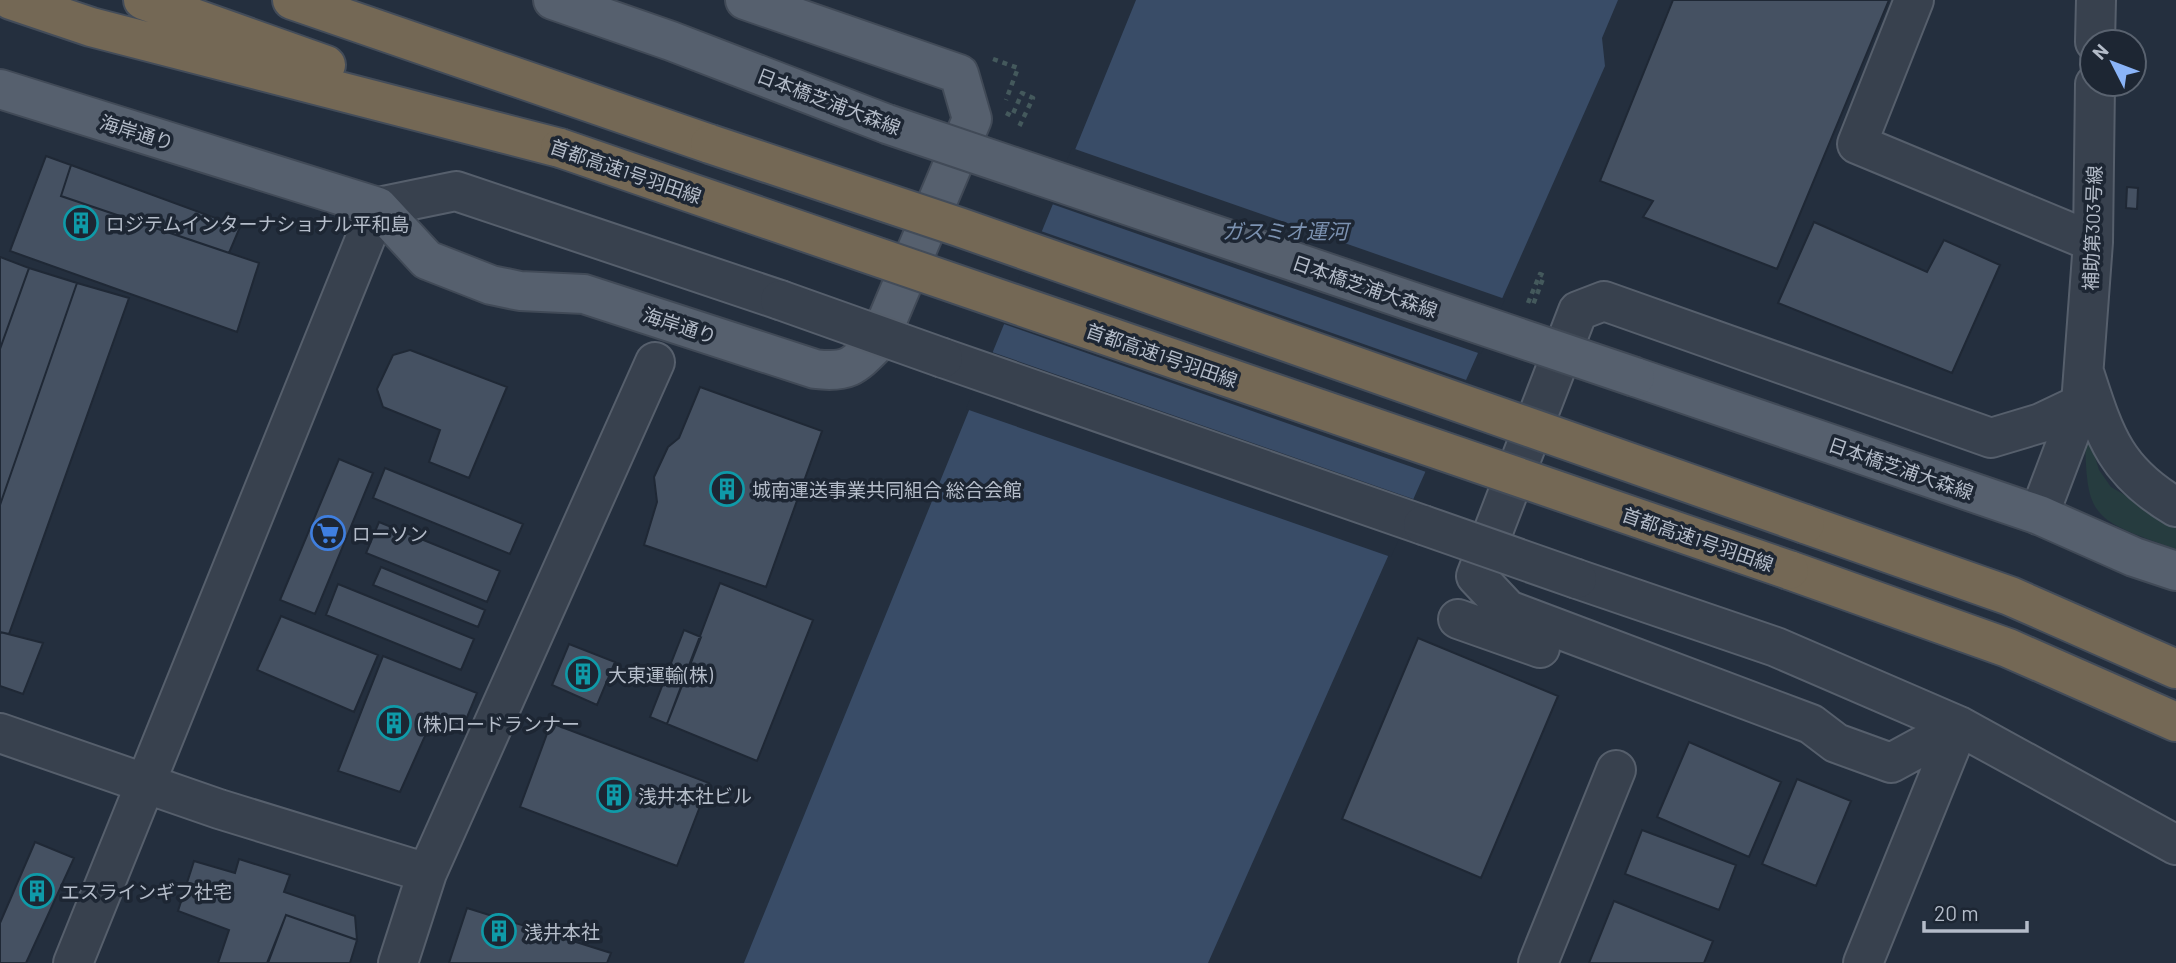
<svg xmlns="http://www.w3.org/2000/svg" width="2176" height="963" viewBox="0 0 2176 963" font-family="Barlow,'Noto Sans JP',sans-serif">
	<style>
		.green { fill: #263c3f }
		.water { fill: #394c67 }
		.pier { fill: #242f3e }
		.building { fill: #455162; stroke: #1f2835; stroke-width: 2 }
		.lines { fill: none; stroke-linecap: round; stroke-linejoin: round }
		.minor-casing { stroke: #565f6c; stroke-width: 42 }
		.major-casing { stroke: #414a57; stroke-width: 42 }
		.highway-casing { stroke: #434c59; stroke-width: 42 }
		.path { stroke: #44595c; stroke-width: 4.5; stroke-dasharray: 5 5; stroke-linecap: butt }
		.minor { stroke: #38414e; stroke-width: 38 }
		.major { stroke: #56606e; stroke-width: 38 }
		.highway { stroke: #746855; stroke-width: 38 }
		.minor-bridge-casing { stroke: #565f6c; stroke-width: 42; stroke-linecap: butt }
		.major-bridge-casing { stroke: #414a57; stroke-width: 42; stroke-linecap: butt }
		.highway-bridge-casing { stroke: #434c59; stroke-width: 42; stroke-linecap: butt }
		.minor-bridge { stroke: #38414e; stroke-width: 38 }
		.major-bridge { stroke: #56606e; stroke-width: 38 }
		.highway-bridge { stroke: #746855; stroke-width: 38 }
		.labels { text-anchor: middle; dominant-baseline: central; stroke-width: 7; stroke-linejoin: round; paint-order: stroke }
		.street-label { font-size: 19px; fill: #b4bcc9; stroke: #1d2633 }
		.poi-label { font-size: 19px; fill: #b4bcc9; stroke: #1d2633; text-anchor: start }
		.water-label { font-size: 21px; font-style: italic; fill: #7c92b1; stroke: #1d2633 }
	</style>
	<rect width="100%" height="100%" fill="#242f3e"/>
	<path class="green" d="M 2085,424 L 2099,470 L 2111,487 L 2176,525 L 2176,549 C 2088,518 2086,519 2085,424 Z"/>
	<path class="water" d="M 1136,0 L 1618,0 L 1602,38 L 1605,66 L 1208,963 L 744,963 Z"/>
	<path class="pier" d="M 1072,148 L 1505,299 L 1481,354 L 1049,203 Z
		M 1038,230 L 1469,381 L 1429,473 L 1001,323 Z
		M 989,351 L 1416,500 L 1391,557 L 966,409 Z"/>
	<path class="building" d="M 1673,0 L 1889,0 L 1777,269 L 1643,217 L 1653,201 L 1600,181 Z
		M 46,156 L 71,165 L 61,196 L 259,263 L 237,332 L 10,251 Z
		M 71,165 L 240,227 L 229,253 L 61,196 Z
		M 2127,187 L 2138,188 L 2137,209 L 2126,208 Z
		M 1814,222 L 1927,272 L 1944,240 L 2000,265 L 1952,373 L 1778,303 Z
		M 0,257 L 29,268 L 0,349 Z
		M 29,268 L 77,283 L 0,505 L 0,349 Z
		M 77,283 L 129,298 L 9,634 L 0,632 L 0,505 Z
		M 410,350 L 507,387 L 469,478 L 429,462 L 440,430 L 383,407 L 377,389 L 393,355 Z
		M 700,387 L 822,431 L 766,587 L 644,545 L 657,502 L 654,477 L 668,447 L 679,438 Z
		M 339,459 L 373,473 L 315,614 L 280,600 Z
		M 385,468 L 523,524 L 510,554 L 373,498 Z
		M 379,522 L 500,571 L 487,602 L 366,553 Z
		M 381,567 L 485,610 L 478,627 L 373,585 Z
		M 720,583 L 813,620 L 757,761 L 667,724 Z
		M 338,584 L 474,639 L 461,670 L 326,615 Z
		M 281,616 L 378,655 L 354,712 L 257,670 Z
		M 684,630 L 701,637 L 667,724 L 650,717 Z
		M 0,632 L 43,643 L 23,694 L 0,686 Z
		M 1418,638 L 1558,696 L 1481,878 L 1342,819 Z
		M 569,644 L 615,662 L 597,705 L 552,685 Z
		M 383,656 L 477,693 L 463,727 L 433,718 L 400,792 L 338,771 Z
		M 551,723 L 709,783 L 677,866 L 520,807 Z
		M 1689,742 L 1781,782 L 1749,857 L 1657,817 Z
		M 1797,779 L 1851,801 L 1816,886 L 1762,864 Z
		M 1642,830 L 1736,865 L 1719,910 L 1625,874 Z
		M 35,842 L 74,858 L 26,963 L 0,963 L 0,923 Z
		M 239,859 L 290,875 L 284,892 L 355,916 L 357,940 L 286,915 L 267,963 L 218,963 L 229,930 L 178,911 L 194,861 L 235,873 Z
		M 1614,901 L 1713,941 L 1704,963 L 1589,963 Z
		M 467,908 L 611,953 L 607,963 L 449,963 Z
		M 286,915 L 357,940 L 350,963 L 268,963 Z"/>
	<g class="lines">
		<g class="minor-casing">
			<path id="minor" d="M 1914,0 L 1857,144 L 2093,242
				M 2095,42 L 2096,0
				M 943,358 L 1423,525
				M 2085,375 C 2105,437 2116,472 2176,507
				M 2039,515 L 2081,404 L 2093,242 L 2095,84
				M 1577,579 L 1776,647 L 1959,726 L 2176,845
				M 1458,619 L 1540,648
				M 1959,726 L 1891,763 L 1836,743 L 1811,724 L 1508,610 L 1476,576 L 1578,311 L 1604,301 L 1991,438 L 2041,423 L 2081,404
				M 0,733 L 219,809 L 427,873
				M 73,963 L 378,207 L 456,191 L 780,300
				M 398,963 L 427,873 L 655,362
				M 1538,963 L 1616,770
				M 1863,963 L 1959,726"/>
		</g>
		<g class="major-casing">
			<path id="major" d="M 553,0 L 671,41 L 887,124
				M 0,89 L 378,207 L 427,260 L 491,285 L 520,291 L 584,294 L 815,369 C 849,373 854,366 878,342 L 972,119 L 959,74 L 745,0
				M 1635,377 L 2039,515 L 2134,557 L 2176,571"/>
		</g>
		<g class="highway-casing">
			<path id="highway" d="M 11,0 L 91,27 L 560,148
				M 143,0 L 326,65
				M 292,0 L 710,144
				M 1805,524 L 2010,596 L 2176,669
				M 1789,570 L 2008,648 L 2176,722"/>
		</g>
		<path class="path" d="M 993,59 L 1018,68 L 1006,100
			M 1006,113 L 1012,116 L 1022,93 L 1033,98 L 1018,129
			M 1528,303 L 1540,274 L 1544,276 L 1533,305"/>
		<use href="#minor" class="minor"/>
		<use href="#major" class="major"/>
		<use href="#highway" class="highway"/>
		<g class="minor-bridge-casing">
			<path id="minor-bridge" d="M 780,300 L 943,358
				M 1423,525 L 1577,579"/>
		</g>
		<g class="major-bridge-casing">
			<path id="major-bridge" d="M 887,124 L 1635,377"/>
		</g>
		<g class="highway-bridge-casing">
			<path id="highway-bridge" d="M 710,144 L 959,227 L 1805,524
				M 560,148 L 1789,570"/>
		</g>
		<use href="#minor-bridge" class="minor-bridge"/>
		<use href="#major-bridge" class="major-bridge"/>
		<use href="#highway-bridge" class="highway-bridge"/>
	</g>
	<defs>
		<g id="building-ring" transform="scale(1.75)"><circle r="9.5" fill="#1d2633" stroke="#0f9aa8" stroke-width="1.5"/><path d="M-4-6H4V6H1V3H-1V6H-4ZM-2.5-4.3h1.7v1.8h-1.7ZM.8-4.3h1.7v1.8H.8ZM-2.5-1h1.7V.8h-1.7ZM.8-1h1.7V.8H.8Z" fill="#0f9aa8"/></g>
		<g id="supermarket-ring" transform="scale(1.75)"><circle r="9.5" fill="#1d2633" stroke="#3f7fe0" stroke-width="1.5"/><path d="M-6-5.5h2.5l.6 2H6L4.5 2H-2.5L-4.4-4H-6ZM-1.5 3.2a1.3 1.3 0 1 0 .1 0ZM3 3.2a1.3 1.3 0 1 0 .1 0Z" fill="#3f7fe0"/></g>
	</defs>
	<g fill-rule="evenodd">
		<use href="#building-ring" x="81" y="223"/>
		<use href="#building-ring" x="727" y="489"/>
		<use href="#supermarket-ring" x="328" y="533"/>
		<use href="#building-ring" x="583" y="674"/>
		<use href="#building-ring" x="394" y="723"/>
		<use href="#building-ring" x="614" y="795"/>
		<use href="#building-ring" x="37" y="891"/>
		<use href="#building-ring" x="499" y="931"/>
	</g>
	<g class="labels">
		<g class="street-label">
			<text transform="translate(829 101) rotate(21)">日本橋芝浦大森線</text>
			<text transform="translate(137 132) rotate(17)">海岸通り</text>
			<text transform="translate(626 171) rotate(19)">首都高速1号羽田線</text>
			<text transform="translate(2092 228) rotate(-88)">補助第303号線</text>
			<text transform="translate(1365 286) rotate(19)">日本橋芝浦大森線</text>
			<text transform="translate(680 325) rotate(18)">海岸通り</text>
			<text transform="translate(1162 355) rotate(19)">首都高速1号羽田線</text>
			<text transform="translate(1901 468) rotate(19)">日本橋芝浦大森線</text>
			<text transform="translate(1698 539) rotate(19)">首都高速1号羽田線</text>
		</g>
		<g class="poi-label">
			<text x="106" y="223">ロジテムインターナショナル平和島</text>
			<text x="752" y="489">城南運送事業共同組合 総合会館</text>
			<text x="352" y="533">ローソン</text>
			<text x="608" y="674">大東運輸(株)</text>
			<text x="418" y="723">(株)ロードランナー</text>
			<text x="638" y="795">浅井本社ビル</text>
			<text x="61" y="891">エスラインギフ社宅</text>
			<text x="524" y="931">浅井本社</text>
		</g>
		<g class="water-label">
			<text x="1285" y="230">ガスミオ運河</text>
		</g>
	</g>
	<g transform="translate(2113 63) rotate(312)"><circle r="33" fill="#1d2633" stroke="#59626f" stroke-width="2"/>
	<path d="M0-5L12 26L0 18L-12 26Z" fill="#8ab4f8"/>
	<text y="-10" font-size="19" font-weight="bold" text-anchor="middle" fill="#b4bcc9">N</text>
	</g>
	<path d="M1924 921v10h103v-10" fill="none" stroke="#b4bcc9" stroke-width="3.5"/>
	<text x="1934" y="921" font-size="21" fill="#b4bcc9" stroke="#1d2633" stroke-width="5" paint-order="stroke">20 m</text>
</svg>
